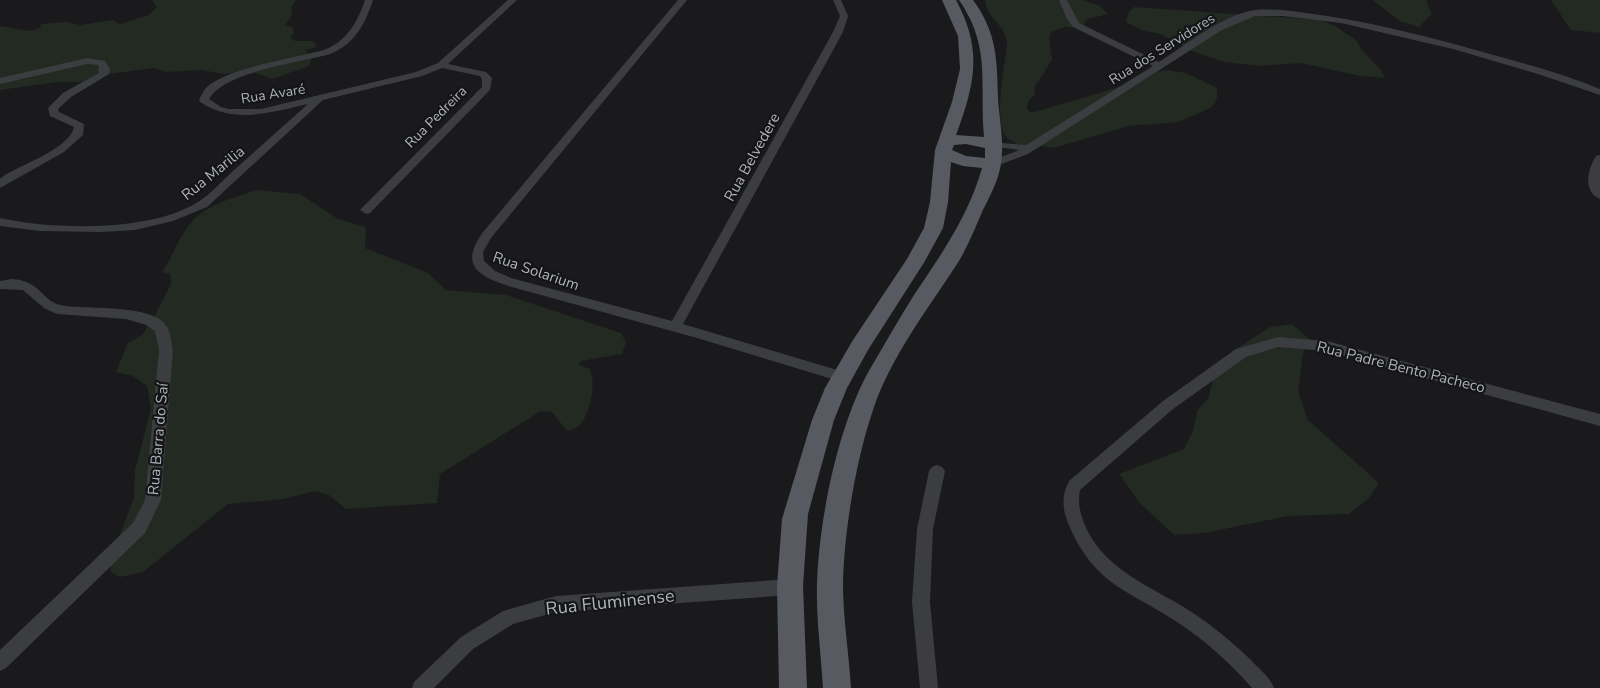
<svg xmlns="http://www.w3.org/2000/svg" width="1600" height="688" viewBox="0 0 1600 688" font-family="'Nunito Sans',sans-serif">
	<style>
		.green { fill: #222a22 }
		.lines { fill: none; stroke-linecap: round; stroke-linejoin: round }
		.street { fill: #3b3d41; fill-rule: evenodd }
		.primary { fill: #575a60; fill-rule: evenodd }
		.labels { text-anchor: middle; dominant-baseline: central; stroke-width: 4.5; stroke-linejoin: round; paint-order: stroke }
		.far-street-label { font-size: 14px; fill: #adb3bb; stroke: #151517 }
		.street-label { font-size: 15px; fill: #adb3bb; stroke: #151517 }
		.near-street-label { font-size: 18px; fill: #adb3bb; stroke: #151517 }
	</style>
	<rect width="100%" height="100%" fill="#1a1a1c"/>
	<path class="green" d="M 152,0 L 296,0 L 291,8 L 292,15 L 285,25 L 292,27 L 294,33 L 290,37 L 295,41 L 313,41 L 317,47 L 305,50 L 312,57 L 309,66 L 272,79 L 256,73 L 224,74 L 201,70 L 167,72 L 154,68 L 109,74 L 101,73 L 85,82 L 57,82 L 0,90 L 0,26 L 29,31 L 40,28 L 41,24 L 66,22 L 80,25 L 113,20 L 120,24 L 149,15 L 157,7 Z
		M 985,0 L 1083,0 L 1100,6 L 1108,14 L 1088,19 L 1081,28 L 1065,27 L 1051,32 L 1049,38 L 1052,60 L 1034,88 L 1035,95 L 1028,101 L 1027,109 L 1031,113 L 1113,89 L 1152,73 L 1167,70 L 1186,73 L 1217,88 L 1217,98 L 1212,107 L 1179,122 L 1128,126 L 1054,148 L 1037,145 L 1031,148 C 1022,145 1012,143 1006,136 C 993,124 1005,63 1007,44 C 1004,21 989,23 985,0 Z
		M 1373,0 L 1426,0 L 1432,14 L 1419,27 L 1400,21 Z
		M 1551,0 L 1600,0 L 1600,33 L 1571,30 Z
		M 1134,7 L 1320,20 L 1335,26 L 1357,41 L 1361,49 L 1381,70 L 1385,78 L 1360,76 L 1301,63 L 1260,66 L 1224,62 L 1192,51 L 1160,34 L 1142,30 L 1126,22 L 1128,13 Z
		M 257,190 L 300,194 L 338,219 L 366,227 L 365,248 L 428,273 L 446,290 L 506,295 L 621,333 L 626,342 L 622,354 L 581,361 L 579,365 L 590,369 C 596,383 591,412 580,425 C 577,428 572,429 567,431 L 552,412 L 541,411 L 440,474 L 437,503 L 346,509 L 329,495 L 316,491 L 283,499 L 228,504 L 143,572 L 120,577 L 111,572 L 110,561 L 134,497 L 135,470 L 151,409 L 147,386 L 133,376 L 116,372 L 128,343 L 142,335 L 155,315 L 171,284 L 170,274 L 162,272 C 171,259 176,244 185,231 C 200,206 230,199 257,190 Z
		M 1292,324 L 1309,339 L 1303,354 L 1298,391 L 1308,420 L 1379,483 L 1368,499 L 1349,514 L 1288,516 L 1205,533 L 1174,535 L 1140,503 L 1119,474 L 1184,449 L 1193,431 L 1197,411 L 1209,397 L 1213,378 L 1225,366 L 1233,351 L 1270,327 Z"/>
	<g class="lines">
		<path class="street" d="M 365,0 L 373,0 C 365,24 355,44 330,54 C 299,63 225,71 209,99 L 221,107 L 229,109 L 261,109 L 416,72 L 438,63 L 508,0 L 517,0 L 448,64 L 486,72 L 492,78 L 490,90 L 370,213 L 366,214 L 360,210 L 482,87 L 482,79 L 480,76 L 442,68 L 422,76 L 323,100 L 207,207 L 173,221 L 135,230 L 101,232 L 40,231 L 0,226 L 0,218 C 53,230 151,232 198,202 C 211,194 222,181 233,171 C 258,149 283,126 308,104 C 272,112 234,125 200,102 L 199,100 C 201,96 203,91 206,88 C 226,68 296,58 324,50 C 347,41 357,23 365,0 Z
			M 678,0 L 687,0 L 491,238 L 483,252 L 484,261 L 495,271 L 511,278 L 672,321 L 833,32 L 840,16 L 833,0 L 841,0 L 848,16 L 843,32 L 683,324 L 847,373 L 849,377 L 847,381 L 842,382 L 697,338 L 512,287 C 480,277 458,267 483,232 Z
			M 1059,0 L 1067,0 L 1079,23 L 1159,62 C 1186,45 1224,14 1255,10 C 1278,8 1305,13 1327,16 C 1380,24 1432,38 1483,52 C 1522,63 1562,73 1600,89 L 1600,95 L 1538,74 L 1453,49 L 1341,23 L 1283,16 L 1255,16 L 1222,30 L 1028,154 L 996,166 L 988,166 L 988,162 L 1019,150 L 989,146 L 989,142 L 1026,145 L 1153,66 L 1073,27 L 1067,19 Z
			M 87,58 L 105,61 L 110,69 L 109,74 L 71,97 L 58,109 L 59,112 L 84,124 L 83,135 L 64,152 L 0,188 L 0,179 L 5,175 C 23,164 70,148 74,127 L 50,116 L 48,108 L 63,93 L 99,73 L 98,65 L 87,64 L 0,84 L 0,78 Z
			M 1600,155 L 1600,199 C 1582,192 1588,168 1596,156 Z
			M 12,279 C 41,281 41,300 60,305 C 83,310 155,303 167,327 C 171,334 171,343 173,350 L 161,500 L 145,533 L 6,668 L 0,671 L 0,650 L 133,523 L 145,500 L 159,350 L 155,331 L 146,325 L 126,319 L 57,314 L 44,308 L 23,290 L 0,289 L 0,281 Z
			M 1278,337 L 1327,341 L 1600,414 L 1600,426 L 1327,351 L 1278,347 L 1246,357 L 1173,409 L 1080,490 C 1077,504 1081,517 1087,530 C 1108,572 1153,587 1190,611 C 1212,625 1232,642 1251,660 C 1259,669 1270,677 1274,688 L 1252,688 C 1231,664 1207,642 1180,624 C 1132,591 1098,588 1071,530 C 1063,513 1060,498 1069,481 L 1163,401 L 1236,349 Z
			M 937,465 L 942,467 L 945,471 L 933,529 L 930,602 L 938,688 L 920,688 L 912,602 L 917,529 L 929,471 L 932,467 Z
			M 790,579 L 796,581 L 798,587 L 796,593 L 790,595 L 556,612 L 513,624 L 473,649 L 434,688 L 412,688 L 414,682 L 461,637 L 503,611 L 556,596 Z"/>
		<path class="primary" d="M 942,0 L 956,0 C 983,50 975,83 956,135 L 984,137 C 979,84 992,48 959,0 L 973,0 C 997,33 997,59 998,98 C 999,116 1003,135 1002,153 C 1002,174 991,194 982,212 C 975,228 968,246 959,261 C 928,309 891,356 873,410 C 856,460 844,531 843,584 C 843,618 849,654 851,688 L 823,688 C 821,654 816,618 817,584 C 819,519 838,425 870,369 C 884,345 899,319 914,295 C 941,255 969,215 982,168 L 963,166 L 951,162 L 948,202 L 943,228 L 925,261 L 868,350 L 847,388 L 834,420 L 808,514 L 803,586 L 807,688 L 779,688 L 777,586 L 782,519 L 812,420 L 825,388 L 853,340 L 907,259 L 924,228 L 930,202 L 935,150 L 952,102 L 960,69 L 958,36 ZM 966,144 L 985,148 L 985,158 L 966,156 L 952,150 L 954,145 Z"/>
	</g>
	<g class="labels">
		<g class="far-street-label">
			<text transform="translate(1162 49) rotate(-32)">Rua dos Servidores</text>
			<text transform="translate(273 94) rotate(-9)">Rua Avaré</text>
			<text transform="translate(436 117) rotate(-45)">Rua Pedreira</text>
		</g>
		<g class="street-label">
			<text transform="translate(752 157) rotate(-61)">Rua Belvedere</text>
			<text transform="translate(213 173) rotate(-39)">Rua Marilia</text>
			<text transform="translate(536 271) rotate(19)">Rua Solarium</text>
			<text transform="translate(1401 367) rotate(14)">Rua Padre Bento Pacheco</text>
			<text transform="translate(158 439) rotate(-85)">Rua Barra do Saí</text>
		</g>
		<g class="near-street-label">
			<text transform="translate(610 602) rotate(-6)">Rua Fluminense</text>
		</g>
	</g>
</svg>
